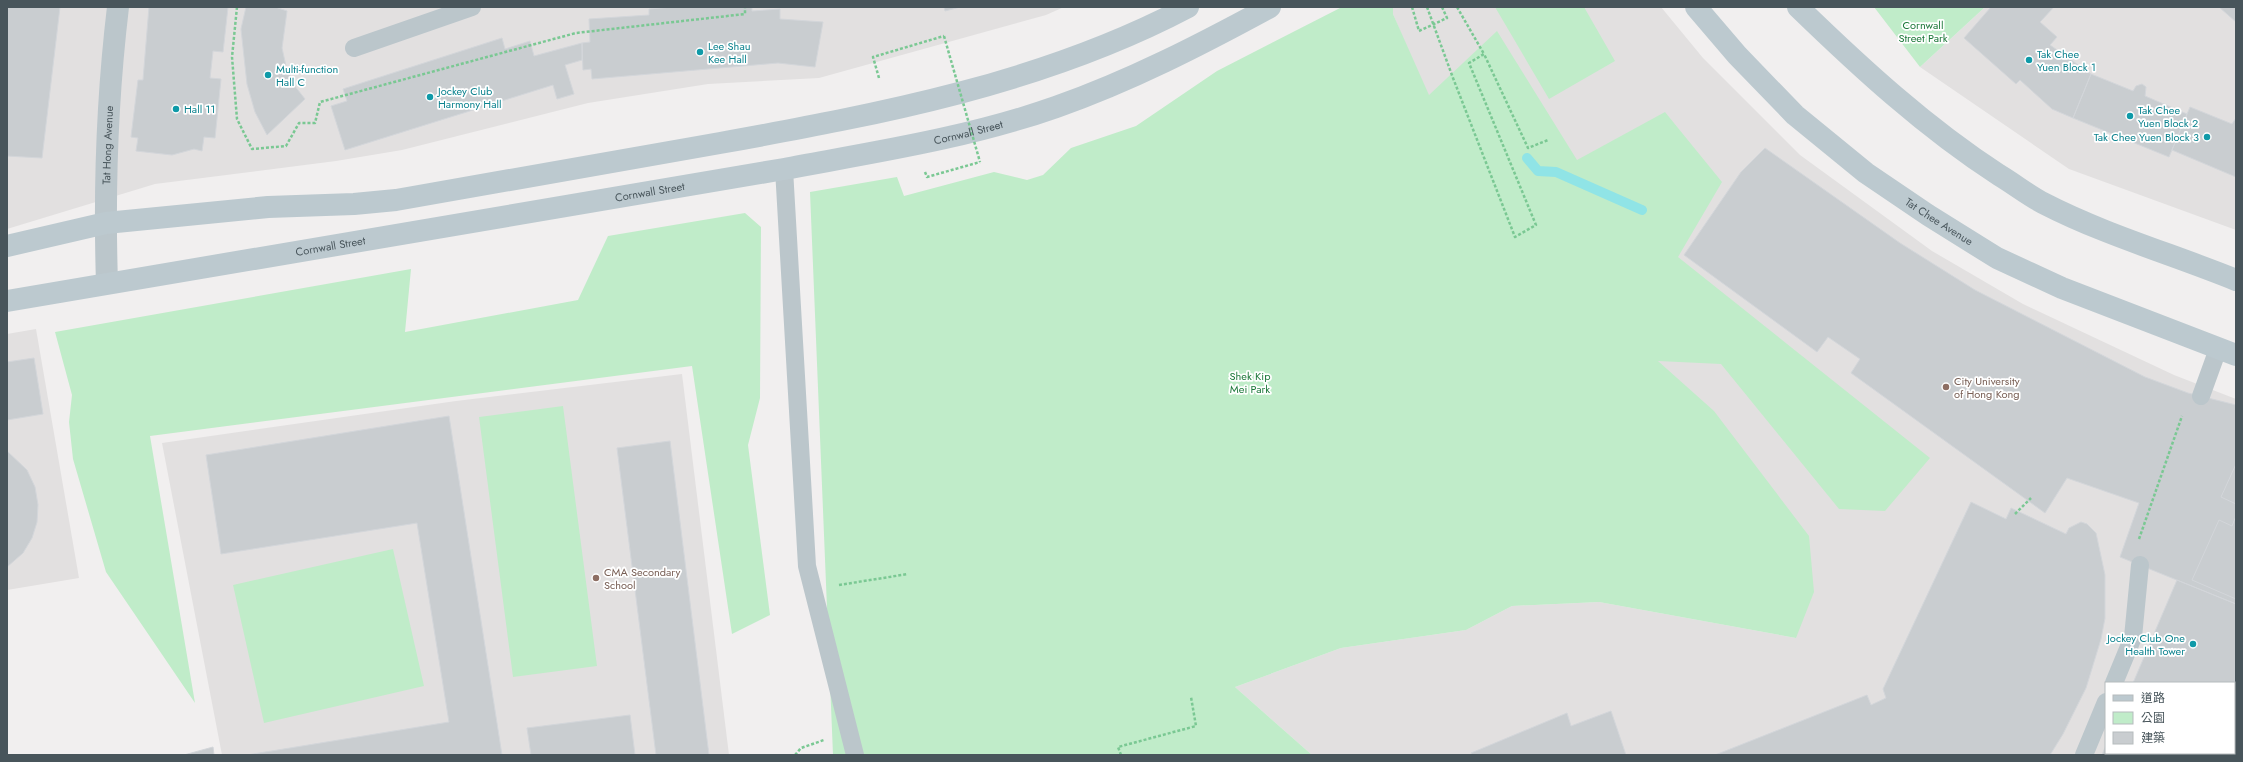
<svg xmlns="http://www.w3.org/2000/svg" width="2243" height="762" viewBox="0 0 2243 762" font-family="Jost,'Noto Sans TC',sans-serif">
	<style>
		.education { fill: #e2e0e0; fill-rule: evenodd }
		.green { fill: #c0ecc9 }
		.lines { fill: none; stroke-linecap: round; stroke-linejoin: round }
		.stream { stroke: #90e4e6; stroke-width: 10 }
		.building { fill: #c9cdd0; stroke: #d3d6da }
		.path { stroke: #7ac893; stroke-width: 2.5; stroke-dasharray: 3 2; stroke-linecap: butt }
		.service { stroke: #bbc6cb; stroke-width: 18 }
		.minor { stroke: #bbc6cb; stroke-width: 22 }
		.secondary { stroke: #bcc9cf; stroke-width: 22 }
		.path-bridge { stroke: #7ac893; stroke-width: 2.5; stroke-dasharray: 3 2; stroke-linecap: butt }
		.culture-dot { fill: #0f9aa8; stroke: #fff; stroke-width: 1.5 }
		.education-dot { fill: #8d6e63; stroke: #fff; stroke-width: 1.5 }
		.labels { text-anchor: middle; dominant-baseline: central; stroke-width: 3.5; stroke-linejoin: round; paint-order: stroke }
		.park-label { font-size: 11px; fill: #1d783a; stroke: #fff }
		.culture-label { font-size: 11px; fill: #0d838f; stroke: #fff; text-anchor: start }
		.street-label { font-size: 11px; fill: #48555b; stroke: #fff }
		.education-label { font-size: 11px; fill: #785e54; stroke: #fff; text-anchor: start }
	</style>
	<rect width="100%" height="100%" fill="#f1efef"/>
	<path class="education" d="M 7,7 L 1064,7 L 1046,15 L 819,78 L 708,84 L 588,103 L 402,150 L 336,161 L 155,184 L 7,229 Z
		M 1393,7 L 1661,7 L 1703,58 L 1800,155 L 1932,251 L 2023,304 L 2174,375 L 2236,399 L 2236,755 L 1312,755 L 1235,687 L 1341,648 L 1466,630 L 1512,606 L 1599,602 L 1796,638 L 1476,213 L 1393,14 ZM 2106,683 L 2234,683 L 2234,753 L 2106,753 Z
		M 1985,7 L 2236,7 L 2236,230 L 2069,169 L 1920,67 Z
		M 36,329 L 79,578 L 7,590 L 7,334 Z
		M 682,374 L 729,755 L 222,755 L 162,443 L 456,401 Z"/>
	<path class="green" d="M 1342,7 L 1393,7 L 1393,14 L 1429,95 L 1497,31 L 1577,160 L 1665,112 L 1722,182 L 1678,257 L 1930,458 L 1885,511 L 1839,509 L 1721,364 L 1658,361 L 1714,411 L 1809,536 L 1814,592 L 1796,638 L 1599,602 L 1512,606 L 1466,630 L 1341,648 L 1235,687 L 1312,755 L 833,755 L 810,192 L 897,177 L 904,196 L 994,172 L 1027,180 L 1043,175 L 1071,148 L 1136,126 L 1217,71 Z
		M 1495,7 L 1584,7 L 1615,61 L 1549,99 Z
		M 1874,7 L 1985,7 L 1920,67 Z
		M 745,213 L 761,227 L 760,398 L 748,445 L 770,615 L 732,634 L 692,366 L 150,436 L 195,703 L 106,572 L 73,459 L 69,422 L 72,395 L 55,332 L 411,269 L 405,332 L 578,300 L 608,236 Z
		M 563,406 L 597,666 L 513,677 L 479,417 Z
		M 393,549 L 424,686 L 264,723 L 233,585 Z"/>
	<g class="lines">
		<path class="stream" d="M 1527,158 L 1538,171 L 1556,172 L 1642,210"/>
	</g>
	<path class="building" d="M 7,7 L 60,7 L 42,158 L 7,156 Z
		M 149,7 L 228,7 L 223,52 L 213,51 L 210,78 L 221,79 L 215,138 L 204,137 L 202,151 L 194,149 L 172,155 L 136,151 L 138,138 L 131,137 L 138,80 L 143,80 Z
		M 246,7 L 275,7 L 287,11 L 282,48 L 286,66 L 294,85 L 305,99 L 267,135 L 255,112 L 247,84 L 241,29 Z
		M 673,7 L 752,7 L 752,11 L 780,9 L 780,19 L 823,22 L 815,67 L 778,63 L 592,79 L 591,69 L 583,70 L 582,43 L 590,42 L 589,19 L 649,15 L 649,9 Z
		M 944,7 L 960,7 L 945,11 Z
		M 1991,7 L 2054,7 L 2040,22 L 2057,37 L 2050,45 L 2091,74 L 2073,118 L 2052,109 L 2020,80 L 2016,84 L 1964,38 Z
		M 2219,7 L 2236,7 L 2236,22 Z
		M 502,38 L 505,49 L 530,41 L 534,56 L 582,43 L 582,60 L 565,65 L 574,94 L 557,99 L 553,85 L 345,150 L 331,106 L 347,101 L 343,89 Z
		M 2091,74 L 2133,91 L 2136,86 L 2142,84 L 2146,87 L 2145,96 L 2187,114 L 2169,157 L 2073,118 Z
		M 2190,107 L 2232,124 L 2236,118 L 2236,177 L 2172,150 Z
		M 1765,148 L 1900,243 L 1975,290 L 2145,377 L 2188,393 L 2236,405 L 2236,604 L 2120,557 L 2139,503 L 2067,478 L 2045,513 L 1851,373 L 1860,359 L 1828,337 L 1817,352 L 1684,255 L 1741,172 Z
		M 34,358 L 43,414 L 7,420 L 7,362 Z
		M 449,416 L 502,755 L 247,755 L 449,722 L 417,523 L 221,554 L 206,455 Z
		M 670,441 L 709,755 L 656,755 L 617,448 Z
		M 7,451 L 27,470 L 35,487 L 38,505 L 37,522 L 32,538 L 23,553 L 7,567 Z
		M 2236,464 L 2236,504 L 2221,497 Z
		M 1971,502 L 2006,519 L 2011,508 L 2066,534 L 2069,528 L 2081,522 L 2087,524 L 2096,533 L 2105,575 L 2105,618 L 2101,639 L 2086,688 L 2063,734 L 2050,755 L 1715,755 L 1867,695 L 1871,705 L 1886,698 L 1883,689 Z
		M 2236,516 L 2236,599 L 2192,580 L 2219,520 L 2232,526 Z
		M 2177,580 L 2236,604 L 2236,755 L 2102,755 L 2106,745 L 2106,753 L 2234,753 L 2234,683 L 2133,683 Z
		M 1611,711 L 1626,755 L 1472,755 L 1471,753 L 1567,713 L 1571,726 Z
		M 630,715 L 635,755 L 531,755 L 527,728 Z
		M 213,747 L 214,755 L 184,755 Z"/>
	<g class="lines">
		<path class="path" d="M 237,7 L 232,57 L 237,119 L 252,149 L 286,146 L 299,123 L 315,123 L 320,102 L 576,33 L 745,14 L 745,7
			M 1412,7 L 1419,31 L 1447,18 L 1442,7
			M 1427,7 L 1453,78 L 1515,237 L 1536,225 L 1469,63 L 1484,54 L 1528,148 L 1548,140
			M 1457,7 L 1484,54
			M 879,78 L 873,57 L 944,36
			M 925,172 L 927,177 L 980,162
			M 2015,514 L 2031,498
			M 2139,539 L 2182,416
			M 839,585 L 908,574
			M 795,755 L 801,748 L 824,740
			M 1121,755 L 1118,747 L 1196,726 L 1191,697"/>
		<path class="service" d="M 354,48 L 472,7
			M 784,169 L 807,566 L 855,755
			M 2201,396 L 2218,349
			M 2114,683 L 2133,637 L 2140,565
			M 2084,755 L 2106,702"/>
		<path class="minor" id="s1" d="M 107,283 C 104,191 107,99 118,7"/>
		<g class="secondary">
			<path id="s2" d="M 1696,7 L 1737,55 L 1795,115 L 1866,173 L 1928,215 L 1997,258 L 2062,288 L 2236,355"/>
			<path d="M 1798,7 C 1861,68 1925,127 1999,175 C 2014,184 2028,195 2043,203 C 2105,235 2172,254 2236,280"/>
			<path d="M 7,246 L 106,223 L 268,207 L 354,204 L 396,200 C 504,181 612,162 720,143 C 880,114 1042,84 1188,7"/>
			<path id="s3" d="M 7,301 L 784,169 C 875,152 968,138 1056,107 C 1130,81 1200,45 1270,7"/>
		</g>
		<path class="path-bridge" d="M 944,36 L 980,162"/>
	</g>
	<g class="culture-dot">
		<circle cx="700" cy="52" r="4"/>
		<circle cx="2029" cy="60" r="4"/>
		<circle cx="268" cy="75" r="4"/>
		<circle cx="430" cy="97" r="4"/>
		<circle cx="176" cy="109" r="4"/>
		<circle cx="2130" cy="116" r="4"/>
		<circle cx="2207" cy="137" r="4"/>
		<circle cx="2193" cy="644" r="4"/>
	</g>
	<g class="education-dot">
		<circle cx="1946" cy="387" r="4"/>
		<circle cx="596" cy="578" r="4"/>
	</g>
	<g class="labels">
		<g class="park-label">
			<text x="1923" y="25">Cornwall<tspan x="1923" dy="13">Street Park</tspan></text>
			<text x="1250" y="376">Shek Kip<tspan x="1250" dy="13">Mei Park</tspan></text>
		</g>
		<g class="culture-label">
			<text x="708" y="46">Lee Shau<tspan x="708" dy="13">Kee Hall</tspan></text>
			<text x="2037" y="54">Tak Chee<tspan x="2037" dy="13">Yuen Block 1</tspan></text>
			<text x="276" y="69">Multi-function<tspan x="276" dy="13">Hall C</tspan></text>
			<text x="438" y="91">Jockey Club<tspan x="438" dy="13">Harmony Hall</tspan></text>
			<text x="184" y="109">Hall 11</text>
			<text x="2138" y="110">Tak Chee<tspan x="2138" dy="13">Yuen Block 2</tspan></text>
			<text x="2199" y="137" text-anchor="end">Tak Chee Yuen Block 3</text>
			<text x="2185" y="638" text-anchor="end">Jockey Club One<tspan x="2185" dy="13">Health Tower</tspan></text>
		</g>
		<g class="street-label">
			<text stroke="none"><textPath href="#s3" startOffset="976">Cornwall Street</textPath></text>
			<text stroke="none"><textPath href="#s1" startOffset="138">Tat Hong Avenue</textPath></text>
			<text stroke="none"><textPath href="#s3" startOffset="652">Cornwall Street</textPath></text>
			<text stroke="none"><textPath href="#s2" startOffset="326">Tat Chee Avenue</textPath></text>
			<text stroke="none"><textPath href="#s3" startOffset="328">Cornwall Street</textPath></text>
		</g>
		<g class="education-label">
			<text x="1954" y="381">City University<tspan x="1954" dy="13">of Hong Kong</tspan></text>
			<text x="604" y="572">CMA Secondary<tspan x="604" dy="13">School</tspan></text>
		</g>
	</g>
	<rect width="2243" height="762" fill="none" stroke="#48555b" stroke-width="16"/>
	<rect x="2105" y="682" width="130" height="72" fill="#ffffff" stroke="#b6bbbd"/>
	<rect x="2113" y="695" width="20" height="6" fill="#bcc9cf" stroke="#b6bbbd"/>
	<text x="2141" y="702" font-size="12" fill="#48555b">道路</text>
	<rect x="2113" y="712" width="20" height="12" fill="#c0ecc9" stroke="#b6bbbd"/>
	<text x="2141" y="722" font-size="12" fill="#48555b">公園</text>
	<rect x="2113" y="732" width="20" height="12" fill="#c9cdd0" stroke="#b6bbbd"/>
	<text x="2141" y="742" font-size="12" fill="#48555b">建築</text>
</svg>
